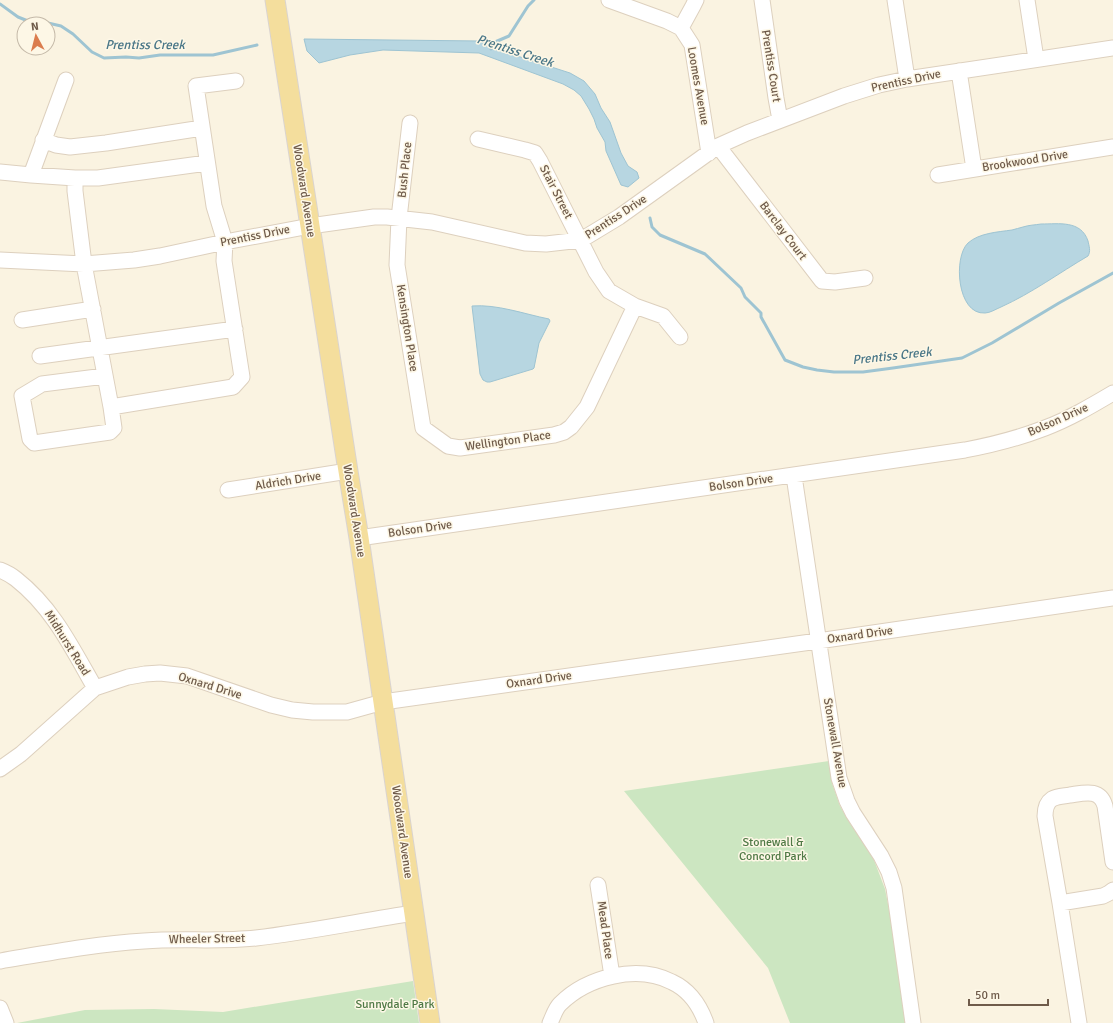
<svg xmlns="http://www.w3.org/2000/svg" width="1113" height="1023" viewBox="0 0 1113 1023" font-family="Signika,sans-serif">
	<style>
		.green { fill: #cce6c1 }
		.water { fill: #b7d6e1; stroke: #9ec4d2 }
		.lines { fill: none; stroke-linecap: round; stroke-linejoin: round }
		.stream { stroke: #9ec4d2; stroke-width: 3 }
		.minor-casing { stroke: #ddd0be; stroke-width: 17 }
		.major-casing { stroke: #dad4d0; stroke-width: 21 }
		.minor { stroke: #fff; stroke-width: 15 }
		.major { stroke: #f4de9d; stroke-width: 19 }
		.labels { text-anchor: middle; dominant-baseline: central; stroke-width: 3; stroke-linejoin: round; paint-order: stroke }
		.street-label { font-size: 12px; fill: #6f5b4a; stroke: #fdf7e6 }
		.park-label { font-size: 12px; fill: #507a46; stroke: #fdf7e6 }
		.water-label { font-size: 13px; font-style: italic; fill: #497687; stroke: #fdf7e6 }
	</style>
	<rect width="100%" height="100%" fill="#faf3e1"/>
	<path class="green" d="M 829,761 L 832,783 L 840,806 L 851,825 L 866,846 L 874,860 L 885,889 L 890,914 L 907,1023 L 790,1023 L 768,968 L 624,791 Z
		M 413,981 L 419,1023 L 17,1023 L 85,1010 L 154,1009 L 223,1012 Z"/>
	<path class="water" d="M 304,39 L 480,41 L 505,52 L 570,73 L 584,81 L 595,94 L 601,108 L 610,122 L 621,153 L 628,166 L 637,172 L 639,178 L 628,187 L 621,185 L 606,151 L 605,142 L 597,128 L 594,119 L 589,109 L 581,96 L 574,90 L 563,84 L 479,53 L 383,50 L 350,55 L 319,63 L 307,51 Z
		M 1041,224 C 1059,224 1081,220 1088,241 C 1089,246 1091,251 1088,256 C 1059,273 1032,293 1001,307 C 996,309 990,313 985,313 C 957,315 953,257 968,243 C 979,233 998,232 1012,230 C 1016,229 1019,228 1023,227 C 1029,225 1035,225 1041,224 Z
		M 472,306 C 497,304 524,314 549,319 L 550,321 L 539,343 L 534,368 L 533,369 L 490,382 L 487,382 L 483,380 L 480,374 Z"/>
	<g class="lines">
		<path class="stream" d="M 0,4 L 18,17 L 33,23 L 48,23 L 61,26 L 73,34 L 92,52 L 104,58 L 126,57 L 139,58 L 160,55 L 213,55 L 257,45
			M 491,49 L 495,42 L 509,36 L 528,6 L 534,0
			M 650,218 L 652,227 L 660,235 L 705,254 L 741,288 L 745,297 L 761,313 L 761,317 L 785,360 L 803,367 L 817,370 L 834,372 L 863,372 L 893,368 L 962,358 L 992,343 L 1059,303 L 1113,273"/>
		<g class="minor-casing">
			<path id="minor" d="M 609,0 L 667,21 L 681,28 L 692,45 L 709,153
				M 762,0 L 776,98 L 780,120
				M 895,0 L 907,79
				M 1027,0 L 1036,59
				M 681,28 L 693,6 L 696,0
				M 959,71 L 974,169
				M 410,123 L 399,218 L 397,265 L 423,428 L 448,446 L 460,448 L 554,435 L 564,432 L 571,427 L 587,407 L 635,306
				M 478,139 L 525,150 L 535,153 L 540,161 L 596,272 L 609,291 L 635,306 L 663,316 L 680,337
				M 43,140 L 56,145 L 70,147 L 106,143 L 202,128
				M 718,146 L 822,281 L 835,282 L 865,278
				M 0,172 L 31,175 L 75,178 L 98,178 L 207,163
				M 31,175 L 66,80
				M 938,175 L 1113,147
				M 75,178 L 75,191 L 84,264 L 111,407
				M 0,260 L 84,264 L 134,260 L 160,256 L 225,242 L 310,226 L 374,217 L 387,217 L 432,222 L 525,243 L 546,244 L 581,240 L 619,217 L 718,146 L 747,133 L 844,96 L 879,85 L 907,79 L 1113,48
				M 22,320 L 93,309
				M 40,356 L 235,329
				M 105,376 L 42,384 L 22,396 L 30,439 L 34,443 L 110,432 L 114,428 L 111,407 L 233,387 L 242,377 L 224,261 L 225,242 L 214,206 L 196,86 L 236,81
				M 794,476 L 839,778 L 847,801 L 853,813 L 881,856 L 889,872 L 894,888 L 913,1023
				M 228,490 L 348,471
				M 359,538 L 965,450 C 992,445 1019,438 1045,428 C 1069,419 1091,406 1113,393
				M 0,570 C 5,572 11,575 16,579 C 53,608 72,648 95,688
				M 0,769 L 21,754 L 95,688 L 128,677 L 145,674 L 160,673 L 187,676 L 271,705 L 292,710 L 313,712 L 347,712 L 383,702 L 818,641 L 1113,598
				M 1113,862 L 1105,806 C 1100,788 1084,793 1070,795 C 1065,796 1057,796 1052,799 C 1046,803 1045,810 1045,816 L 1060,903 L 1103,896 L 1109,893 L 1113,890
				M 598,885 L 612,976
				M 1060,903 L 1079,1023
				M 0,961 C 48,953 95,944 144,941 C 181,938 218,942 256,938 C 309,932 361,921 414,913
				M 0,1008 L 6,1023
				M 550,1023 C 553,1017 555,1009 560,1004 C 587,977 637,964 672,982 C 689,990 700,1006 706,1023"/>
		</g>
		<g class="major-casing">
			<path id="major" d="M 275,0 L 348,471 L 359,538 L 430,1023"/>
		</g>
		<use href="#minor" class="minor"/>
		<use href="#major" class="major"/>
	</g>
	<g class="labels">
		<g class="street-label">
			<text transform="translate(771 66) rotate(81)">Prentiss Court</text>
			<text transform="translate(906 81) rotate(-12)">Prentiss Drive</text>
			<text transform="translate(698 86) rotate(80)">Loomes Avenue</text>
			<text transform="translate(1025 161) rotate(-9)">Brookwood Drive</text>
			<text transform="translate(405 170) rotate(-84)">Bush Place</text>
			<text transform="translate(304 191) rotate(81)">Woodward Avenue</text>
			<text transform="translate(556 192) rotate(63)">Stair Street</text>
			<text transform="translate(616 217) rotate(-33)">Prentiss Drive</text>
			<text transform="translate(783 231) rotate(53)">Barclay Court</text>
			<text transform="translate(255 236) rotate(-11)">Prentiss Drive</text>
			<text transform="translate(407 328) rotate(81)">Kensington Place</text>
			<text transform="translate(1058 420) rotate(-24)">Bolson Drive</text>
			<text transform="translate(508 441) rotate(-8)">Wellington Place</text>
			<text transform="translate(288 481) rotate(-9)">Aldrich Drive</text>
			<text transform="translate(741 483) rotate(-8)">Bolson Drive</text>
			<text transform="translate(354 511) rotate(81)">Woodward Avenue</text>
			<text transform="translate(420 529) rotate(-8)">Bolson Drive</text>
			<text transform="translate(860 635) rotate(-8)">Oxnard Drive</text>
			<text transform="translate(67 643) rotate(58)">Midhurst Road</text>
			<text transform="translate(539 680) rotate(-8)">Oxnard Drive</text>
			<text transform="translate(210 686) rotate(17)">Oxnard Drive</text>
			<text transform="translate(835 743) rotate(80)">Stonewall Avenue</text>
			<text transform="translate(402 832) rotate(82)">Woodward Avenue</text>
			<text transform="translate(605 930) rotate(82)">Mead Place</text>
			<text transform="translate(207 939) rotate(-1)">Wheeler Street</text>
		</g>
		<g class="park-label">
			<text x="773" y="842">Stonewall &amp;<tspan x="773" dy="14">Concord Park</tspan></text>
			<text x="395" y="1004">Sunnydale Park</text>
		</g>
		<g class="water-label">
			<text x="145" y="45">Prentiss Creek</text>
			<text transform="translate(515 51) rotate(18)">Prentiss Creek</text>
			<text transform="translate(892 356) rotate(-6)">Prentiss Creek</text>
		</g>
	</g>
	<g transform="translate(36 36) rotate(353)"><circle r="19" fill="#fdf7e6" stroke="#c4b9a8"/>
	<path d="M0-3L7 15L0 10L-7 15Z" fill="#db7d4e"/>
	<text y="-6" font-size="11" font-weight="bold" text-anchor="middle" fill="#6f5b4a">N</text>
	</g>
	<path d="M969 999v6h79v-6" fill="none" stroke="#6f5b4a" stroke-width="2"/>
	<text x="975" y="999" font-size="12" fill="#6f5b4a" stroke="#fdf7e6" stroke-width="3" paint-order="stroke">50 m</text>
</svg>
